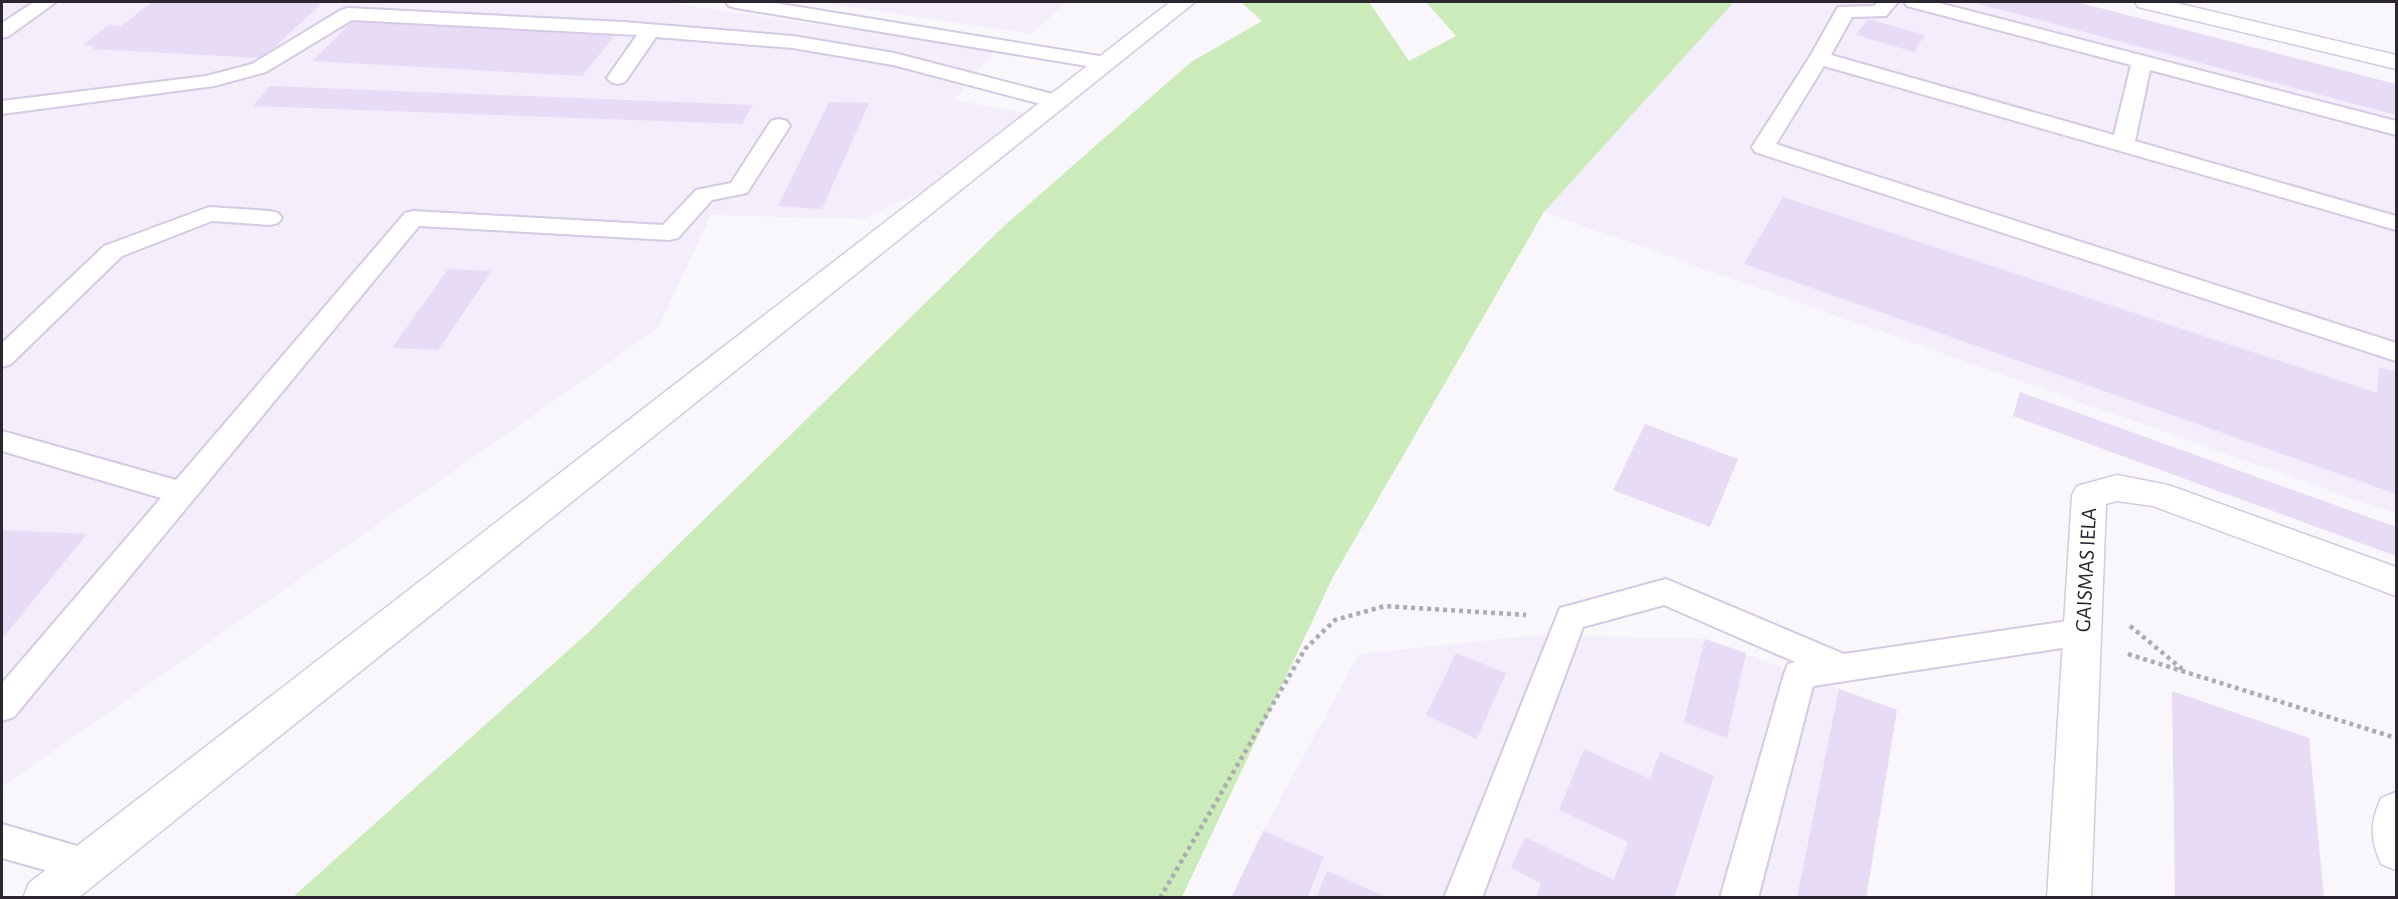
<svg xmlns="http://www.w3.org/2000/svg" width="2398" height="899" viewBox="0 0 2398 899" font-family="'Alegreya Sans',sans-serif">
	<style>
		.built { fill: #f4edfb }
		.green { fill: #ccebbb }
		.building { fill: #e8dbf6 }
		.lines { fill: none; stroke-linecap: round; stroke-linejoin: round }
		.lane-casing { stroke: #d5c9e3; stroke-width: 4 }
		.street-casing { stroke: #d5c9e3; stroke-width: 3 }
		.path { stroke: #adaab0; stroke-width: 4.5; stroke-dasharray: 4 4; stroke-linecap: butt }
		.lane { fill: #fff; fill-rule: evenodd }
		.street { fill: #fff; fill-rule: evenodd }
		.labels { text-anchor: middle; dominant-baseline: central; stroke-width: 4.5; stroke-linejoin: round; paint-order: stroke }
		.street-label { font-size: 22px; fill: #2b2630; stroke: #fff }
	</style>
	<rect width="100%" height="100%" fill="#f9f7fc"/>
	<path class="built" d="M 2,2 L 664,2 L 995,51 L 954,100 L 1025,113 L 932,187 L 863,219 L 711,215 L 658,328 L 2,787 Z
		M 818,2 L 1066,2 L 1032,34 Z
		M 1734,2 L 2076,2 L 2396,84 L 2396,514 L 1544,212 Z
		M 1537,635 L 1705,639 L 1897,710 L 1866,897 L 1231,898 L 1263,831 L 1359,654 Z"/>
	<path class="green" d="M 1241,2 L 1369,2 L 1409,61 L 1456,36 L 1426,2 L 1734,2 L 1544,212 L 1333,577 L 1182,897 L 293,897 L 591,630 L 1004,226 L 1191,62 L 1262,21 Z"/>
	<path class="building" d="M 152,2 L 323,2 L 263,58 L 92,49 L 96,46 L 83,45 L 108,25 L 121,26 Z
		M 1972,2 L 2076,2 L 2396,84 L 2396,115 Z
		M 1868,19 L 1925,35 L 1914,52 L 1856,35 Z
		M 353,21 L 614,36 L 582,76 L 312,61 Z
		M 270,86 L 753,105 L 742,124 L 253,106 Z
		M 829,102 L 869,103 L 822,209 L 778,206 Z
		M 1783,197 L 2377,393 L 2379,367 L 2396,372 L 2396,494 L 1744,264 Z
		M 448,269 L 492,271 L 438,350 L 392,348 Z
		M 2020,392 L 2396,527 L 2396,556 L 2013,416 Z
		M 1645,424 L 1738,459 L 1710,527 L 1613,490 Z
		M 2,530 L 87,534 L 2,639 Z
		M 1705,639 L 1746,653 L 1727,738 L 1684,722 Z
		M 1456,653 L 1506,673 L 1477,739 L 1426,715 Z
		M 1839,689 L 1897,710 L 1866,898 L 1797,898 Z
		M 2172,691 L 2309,738 L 2324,898 L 2175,898 Z
		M 1584,749 L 1650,779 L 1660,752 L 1714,776 L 1674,898 L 1536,898 L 1541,883 L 1511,868 L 1525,837 L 1614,880 L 1628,842 L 1559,810 Z
		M 1263,831 L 1324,857 L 1307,898 L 1231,898 Z
		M 1327,871 L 1384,896 L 1384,898 L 1316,898 Z"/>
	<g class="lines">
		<g class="lane-casing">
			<path id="lane" d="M 34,2 L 56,2 L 9,36 L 2,38 L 2,23 Z
				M 726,2 L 769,2 L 1105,57 L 1112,59 L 1115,63 L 1112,67 L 1105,69 L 736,8 L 729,6 Z
				M 1878,2 L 1898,2 L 1886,16 L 1852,17 L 1831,55 L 2114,135 L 2131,65 L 1907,6 L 1904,2 L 1935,2 L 2396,121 L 2396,135 L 2150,70 L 2135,141 L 2396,216 L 2396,230 L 1824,66 L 1776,144 L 2396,343 L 2396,361 L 1755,152 L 1752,147 L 1809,58 L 1838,7 L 1874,6 Z
				M 348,8 L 623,22 L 793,36 L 894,53 L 1064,97 L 1067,102 L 1064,107 L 1056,108 L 893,65 L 793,48 L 656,37 L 625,82 L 618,84 L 611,82 L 607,78 L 637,35 L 352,20 L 266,72 L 214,86 L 2,114 L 2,101 L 206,76 L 252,64 L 341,10 Z
				M 779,119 L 787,121 L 790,126 L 747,193 L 712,200 L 678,238 L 669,240 L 419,226 L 14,717 L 2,721 L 2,683 L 161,498 L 2,451 L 2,431 L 176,480 L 405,213 L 413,211 L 663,225 L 696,190 L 731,183 L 771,121 Z
				M 209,207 L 270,211 L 278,213 L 282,218 L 278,223 L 270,225 L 212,221 L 122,256 L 11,364 L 2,367 L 2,343 L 104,246 Z
				M 1666,579 L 1844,654 L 2082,619 L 2093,623 L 2098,632 L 2093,641 L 2082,645 L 1813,686 L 1758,898 L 1720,898 L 1784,674 L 1788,664 L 1795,662 L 1664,605 L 1583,627 L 1482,898 L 1444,898 L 1560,608 Z
				M 2,824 L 101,853 L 106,865 L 101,877 L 88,882 L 2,858 Z"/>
		</g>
		<g class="street-casing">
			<path id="street" d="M 1170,2 L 1195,2 L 78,898 L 23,898 L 29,883 Z
				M 2135,2 L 2172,2 L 2396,55 L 2396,69 L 2138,7 Z
				M 2117,475 L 2168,485 L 2396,567 L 2396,596 L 2153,506 L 2117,501 L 2106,504 L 2091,898 L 2047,898 L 2072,495 L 2077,486 Z
				M 2396,792 L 2396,870 L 2381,864 C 2370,838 2370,823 2381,798 Z"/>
		</g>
		<path class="path" d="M 2130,626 L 2182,669
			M 2128,654 L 2396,738
			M 1160,898 L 1305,649 L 1335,620 L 1385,606 L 1526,615"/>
		<use href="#lane" class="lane"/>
		<use href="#street" class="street"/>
	</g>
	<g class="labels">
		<g class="street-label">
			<text transform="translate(2086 570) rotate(-87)">GAISMAS IELA</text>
		</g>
	</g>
	<rect width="2398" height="899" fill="none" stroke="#2b2630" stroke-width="6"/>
</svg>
